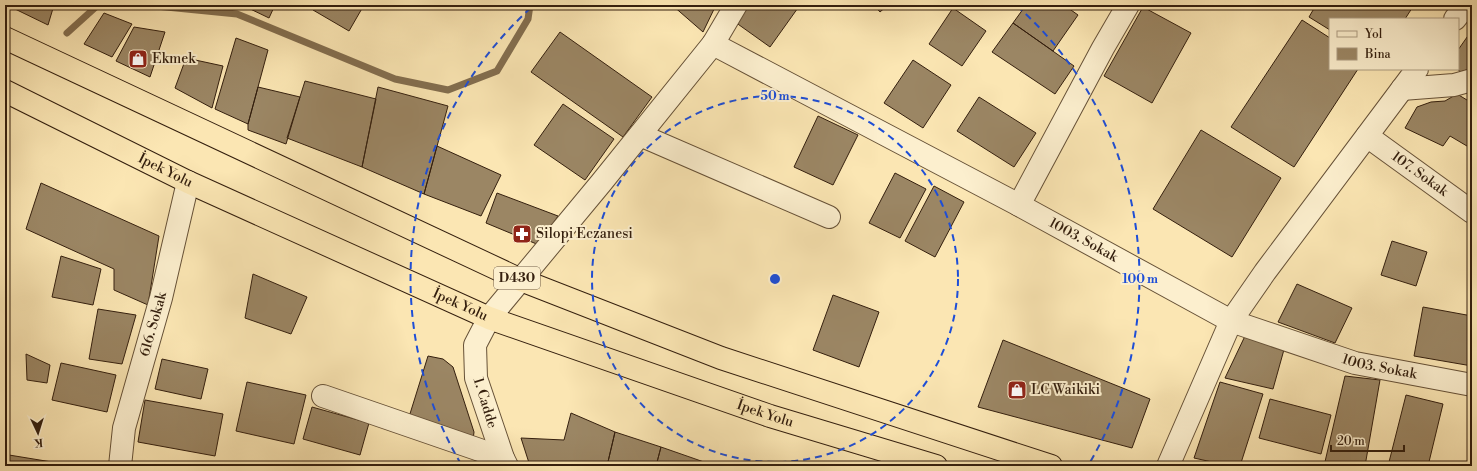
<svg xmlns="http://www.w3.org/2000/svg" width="1477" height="471" viewBox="0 0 1477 471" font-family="'Libre Bodoni',serif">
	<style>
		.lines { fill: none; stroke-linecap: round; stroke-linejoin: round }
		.stream { stroke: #836e4f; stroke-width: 7 }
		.building { fill: #9b8664; stroke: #341f0e }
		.minor-casing { stroke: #665137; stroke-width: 24 }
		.highway-casing { stroke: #341f0e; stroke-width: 24 }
		.minor { stroke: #fcefce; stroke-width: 22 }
		.highway { stroke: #fbe6b3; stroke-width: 22 }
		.ring { fill: none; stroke: #1d4ed8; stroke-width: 2; stroke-dasharray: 7 5 }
		.labels { text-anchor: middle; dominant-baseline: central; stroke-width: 4; stroke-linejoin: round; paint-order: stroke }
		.shield { fill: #fcefce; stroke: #705d48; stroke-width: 1 }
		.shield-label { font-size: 13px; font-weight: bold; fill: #341f0e }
		.poi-label { font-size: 14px; fill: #341f0e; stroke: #fcefce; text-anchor: start }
		.street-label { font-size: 14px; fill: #341f0e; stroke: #fcefce }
		.centre { fill: #1d4ed8; stroke: #fcefce; stroke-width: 2 }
		.ring-label { font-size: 12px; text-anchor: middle; font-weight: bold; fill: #1d4ed8; stroke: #fcefce; stroke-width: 4; stroke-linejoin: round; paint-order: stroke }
	</style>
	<rect width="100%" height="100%" fill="#fbe6b3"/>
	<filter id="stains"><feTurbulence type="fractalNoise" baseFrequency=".005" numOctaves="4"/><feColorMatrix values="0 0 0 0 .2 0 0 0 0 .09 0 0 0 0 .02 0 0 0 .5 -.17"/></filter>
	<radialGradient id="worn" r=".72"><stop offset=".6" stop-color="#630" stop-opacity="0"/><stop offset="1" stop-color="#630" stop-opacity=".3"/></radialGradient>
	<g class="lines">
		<path class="stream" d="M 146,5 L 237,14 L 395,79 L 448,90 L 497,71 L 528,19 L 530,5
			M 67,33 L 98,5"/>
	</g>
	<path class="building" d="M 17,5 L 54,5 L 48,25 L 15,9 Z
		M 242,5 L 275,5 L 269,18 Z
		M 316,5 L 364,5 L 349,31 L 313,10 Z
		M 672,5 L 716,5 L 703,32 Z
		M 746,5 L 800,5 L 770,47 L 735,22 Z
		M 874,5 L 888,5 L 880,12 Z
		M 1026,5 L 1064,5 L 1078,15 L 1053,51 L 1013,23 Z
		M 1316,5 L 1366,5 L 1371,8 L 1373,5 L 1414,5 L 1405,19 L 1330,19 L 1330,30 L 1309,17 Z
		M 1143,7 L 1191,33 L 1152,103 L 1104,76 Z
		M 953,8 L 986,31 L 962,66 L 929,44 Z
		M 104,13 L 132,24 L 112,57 L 84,44 Z
		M 1302,20 L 1330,38 L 1330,69 L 1358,69 L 1294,167 L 1231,127 Z
		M 1013,23 L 1074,66 L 1055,94 L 992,52 Z
		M 134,27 L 165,32 L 150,77 L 116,61 Z
		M 1472,30 L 1472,68 L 1460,72 L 1458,69 L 1458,50 Z
		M 560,32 L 652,97 L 623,137 L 531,72 Z
		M 236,38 L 268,50 L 248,124 L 215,109 Z
		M 186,58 L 223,66 L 212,108 L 175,88 Z
		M 913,60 L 951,85 L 923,128 L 884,103 Z
		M 305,81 L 376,99 L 362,167 L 287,138 Z
		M 258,87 L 300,97 L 286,144 L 248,130 L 248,124 Z
		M 378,87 L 448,106 L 424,194 L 362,167 Z
		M 1457,94 L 1472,103 L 1472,149 L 1450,136 L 1443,146 L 1405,128 L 1417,107 L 1431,102 L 1445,101 Z
		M 979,97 L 1036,133 L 1014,167 L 957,131 Z
		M 563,104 L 614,139 L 585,180 L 534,145 Z
		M 818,116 L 858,135 L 833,185 L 794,167 Z
		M 1201,130 L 1281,178 L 1232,257 L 1153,209 Z
		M 437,146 L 501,175 L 481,216 L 424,194 Z
		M 895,173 L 926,189 L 900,238 L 869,223 Z
		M 41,183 L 159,236 L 148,305 L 114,290 L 114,269 L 26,229 Z
		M 934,186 L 964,202 L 935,257 L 905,241 Z
		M 497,193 L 558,216 L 539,245 L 486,223 Z
		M 1392,241 L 1427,252 L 1416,286 L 1381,275 Z
		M 61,256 L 101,269 L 93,305 L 52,297 Z
		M 253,274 L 307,297 L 291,334 L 245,318 Z
		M 1297,284 L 1352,308 L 1335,343 L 1278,322 Z
		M 833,295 L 879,312 L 859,367 L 813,350 Z
		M 1423,307 L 1472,316 L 1472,366 L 1414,356 Z
		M 98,309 L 136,315 L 122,364 L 89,359 Z
		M 1245,336 L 1285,346 L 1273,389 L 1225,378 Z
		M 1003,340 L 1150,399 L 1132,448 L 978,407 Z
		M 26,354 L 50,365 L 47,383 L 27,380 Z
		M 428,356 L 443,359 L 453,367 L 474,432 L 473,440 L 409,417 Z
		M 162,359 L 208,369 L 201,399 L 155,389 Z
		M 61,363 L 116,375 L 107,412 L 52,400 Z
		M 1345,376 L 1380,380 L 1365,466 L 1324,466 Z
		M 247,382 L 306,395 L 294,444 L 236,431 Z
		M 1220,382 L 1263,394 L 1240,466 L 1230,466 L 1194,458 Z
		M 1406,395 L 1443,404 L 1428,466 L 1388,466 Z
		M 1270,399 L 1331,415 L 1321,454 L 1259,438 Z
		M 145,400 L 223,414 L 215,456 L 138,442 Z
		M 312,407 L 369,423 L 360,455 L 303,439 Z
		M 571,413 L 615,432 L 607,466 L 530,466 L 521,438 L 564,440 Z
		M 615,432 L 661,447 L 656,466 L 607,466 Z
		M 661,447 L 704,462 L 703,466 L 656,466 Z
		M 9,455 L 58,463 L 58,466 L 7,466 Z
		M 704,462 L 719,466 L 703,466 Z"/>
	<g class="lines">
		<g class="minor-casing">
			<g id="minor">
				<path d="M 1455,19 L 1466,5"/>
				<path id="s1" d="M 713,44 L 1019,205 L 1231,321 L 1355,363 L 1472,385"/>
				<path d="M 1402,89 L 1454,85 L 1472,80"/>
				<path d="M 640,135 L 829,217"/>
				<path id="s2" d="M 1367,136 L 1472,212"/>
				<path d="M 1019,205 L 1103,48 L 1128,5"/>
				<path d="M 323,396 L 503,458"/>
				<path id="s3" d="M 120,466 L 124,428 L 161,298 L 188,182"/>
				<path d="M 507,466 L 503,458 L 476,378 L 475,345 L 489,318 L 601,183 L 713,44 L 736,5"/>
				<path d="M 1168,466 L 1231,321 L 1265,272 L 1417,69"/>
			</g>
		</g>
		<g class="highway-casing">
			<g id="highway">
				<path d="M 5,38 L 521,280 L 721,358 L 1051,466"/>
				<path id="s4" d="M 5,91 L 188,182 L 489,318 L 770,416 L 936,466"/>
			</g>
		</g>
		<use href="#minor" class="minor"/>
		<use href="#highway" class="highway"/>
	</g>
	<g class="ring">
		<circle cx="775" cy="279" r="183"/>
		<path d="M461 464A365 365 0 0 1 533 6M1017 6A365 365 0 0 1 1089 464"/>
	</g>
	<defs>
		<g id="shop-square" transform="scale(1)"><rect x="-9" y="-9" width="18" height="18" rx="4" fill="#8f2418" stroke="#fcefce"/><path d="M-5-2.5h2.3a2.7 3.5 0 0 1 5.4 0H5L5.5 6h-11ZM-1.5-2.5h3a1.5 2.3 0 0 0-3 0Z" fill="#fff"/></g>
		<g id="pharmacy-square" transform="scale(1)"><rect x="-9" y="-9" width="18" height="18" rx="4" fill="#8f2418" stroke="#fcefce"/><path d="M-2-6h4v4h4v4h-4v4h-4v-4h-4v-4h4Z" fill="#fff"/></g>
	</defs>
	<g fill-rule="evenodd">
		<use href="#shop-square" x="138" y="59"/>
		<use href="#pharmacy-square" x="522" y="234"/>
		<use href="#shop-square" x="1017" y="390"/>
	</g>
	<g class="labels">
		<rect class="shield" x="494" y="267" width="46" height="22" rx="3"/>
		<g class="shield-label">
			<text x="517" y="278">D430</text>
		</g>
		<g class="poi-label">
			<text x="152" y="59">Ekmek</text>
			<text x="536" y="234">Silopi Eczanesi</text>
			<text x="1031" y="390">LC Waikiki</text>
		</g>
		<g class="street-label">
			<text stroke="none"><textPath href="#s4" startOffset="179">İpek Yolu</textPath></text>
			<text stroke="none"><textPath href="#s2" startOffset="65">107. Sokak</textPath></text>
			<text stroke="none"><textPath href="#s1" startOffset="419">1003. Sokak</textPath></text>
			<text stroke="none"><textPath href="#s4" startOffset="503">İpek Yolu</textPath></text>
			<text stroke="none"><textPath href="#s3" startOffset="146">616. Sokak</textPath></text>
			<text stroke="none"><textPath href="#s1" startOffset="743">1003. Sokak</textPath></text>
			<text transform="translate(485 403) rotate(73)">1. Cadde</text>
			<text stroke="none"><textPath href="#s4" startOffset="827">İpek Yolu</textPath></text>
		</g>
	</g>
	<circle cx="775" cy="279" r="6" class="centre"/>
	<g class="ring-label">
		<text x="775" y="100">50 m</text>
		<text x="1140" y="283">100 m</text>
	</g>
	<rect width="1477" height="471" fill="none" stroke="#fbe6b3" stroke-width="20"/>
	<rect x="6" y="6" width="1465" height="459" fill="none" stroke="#341f0e" stroke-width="2"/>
	<rect x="10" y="10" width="1457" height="451" fill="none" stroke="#341f0e"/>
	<rect x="1329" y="18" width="130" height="52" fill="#fcefce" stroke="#ac9c81"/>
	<rect x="1337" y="31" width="20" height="6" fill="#fcefce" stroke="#ac9c81"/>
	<text x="1365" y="38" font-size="12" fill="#341f0e">Yol</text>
	<rect x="1337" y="48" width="20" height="12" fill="#9b8664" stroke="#ac9c81"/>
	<text x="1365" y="58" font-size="12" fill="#341f0e">Bina</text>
	<g transform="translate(38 433) rotate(176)" stroke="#fcefce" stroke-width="3" paint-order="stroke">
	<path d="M0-3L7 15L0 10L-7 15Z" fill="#341f0e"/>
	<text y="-6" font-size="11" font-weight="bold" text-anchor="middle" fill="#341f0e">K</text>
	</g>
	<path d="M1331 445v6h73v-6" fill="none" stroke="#341f0e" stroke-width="2"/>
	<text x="1337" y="445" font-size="12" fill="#341f0e" stroke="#fcefce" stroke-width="3" paint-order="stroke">20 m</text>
	<rect width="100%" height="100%" filter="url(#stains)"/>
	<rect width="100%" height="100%" fill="url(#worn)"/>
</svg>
